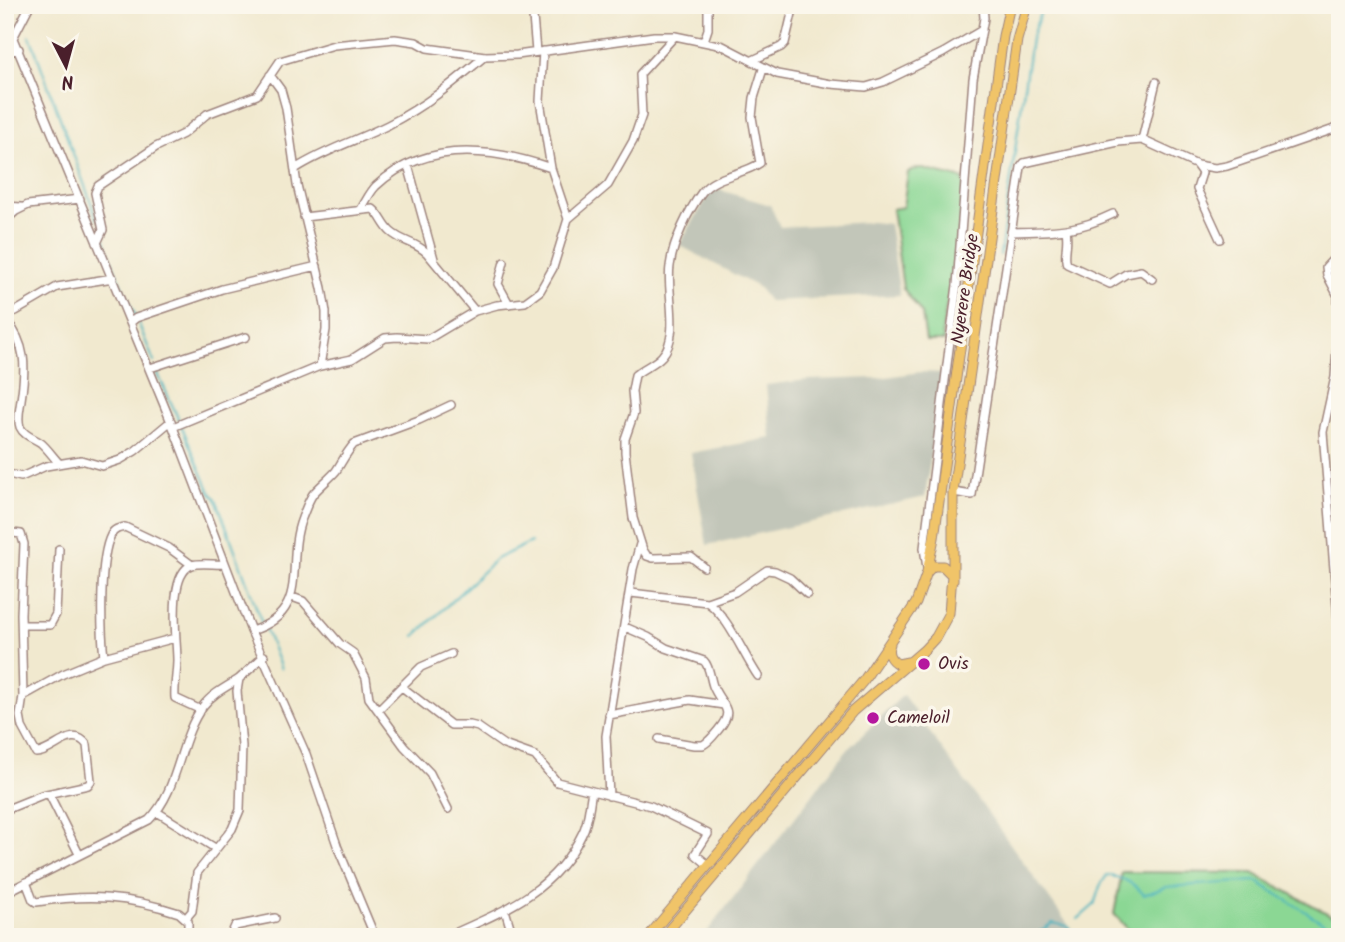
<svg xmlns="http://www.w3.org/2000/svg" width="1345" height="942" viewBox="0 0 1345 942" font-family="Kalam,sans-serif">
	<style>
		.industrial { fill: #c2c6b9 }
		.green { fill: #8bd794; stroke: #6a7b60; stroke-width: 2 }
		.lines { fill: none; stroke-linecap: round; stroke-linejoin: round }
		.stream { stroke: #44b2bf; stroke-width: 2 }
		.minor-casing { stroke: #9e847d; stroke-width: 10 }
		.major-casing { stroke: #9e847d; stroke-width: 11 }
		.minor { stroke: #fff; stroke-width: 7 }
		.major { stroke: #f0c469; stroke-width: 9 }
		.poi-dot { fill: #b5179e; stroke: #fbf7ec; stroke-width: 2.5 }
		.labels { text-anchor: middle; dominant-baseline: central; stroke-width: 7; stroke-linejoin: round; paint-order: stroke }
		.street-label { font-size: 18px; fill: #4a1f2b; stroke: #fbf7ec }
		.poi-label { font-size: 18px; fill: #4a1f2b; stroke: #fbf7ec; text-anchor: start }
	</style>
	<rect width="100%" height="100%" fill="#fbf7ec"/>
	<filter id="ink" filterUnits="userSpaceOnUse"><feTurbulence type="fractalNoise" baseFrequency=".0143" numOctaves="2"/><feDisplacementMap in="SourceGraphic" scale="14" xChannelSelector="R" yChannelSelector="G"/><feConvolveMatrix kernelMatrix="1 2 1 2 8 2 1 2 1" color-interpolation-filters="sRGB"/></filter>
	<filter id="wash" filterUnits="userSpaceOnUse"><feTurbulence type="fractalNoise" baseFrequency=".00686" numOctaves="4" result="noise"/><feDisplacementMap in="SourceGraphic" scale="28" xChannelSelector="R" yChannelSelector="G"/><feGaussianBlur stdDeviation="1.57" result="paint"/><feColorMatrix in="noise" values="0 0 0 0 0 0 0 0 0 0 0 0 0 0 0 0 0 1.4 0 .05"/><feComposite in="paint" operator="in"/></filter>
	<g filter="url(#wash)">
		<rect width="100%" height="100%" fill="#f1e9cf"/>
		<path class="industrial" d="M 713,188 L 770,205 L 780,227 L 871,222 L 889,224 L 900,295 L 769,301 L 758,287 L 679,245 Z
			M 920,372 L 942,373 L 925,497 L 707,545 L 691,453 L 771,438 L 766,385 L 808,380 L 880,378 Z
			M 903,695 L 1077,937 L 703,937 L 846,751 Z"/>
		<path class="green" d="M 919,168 L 963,179 L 966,189 L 942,332 L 944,341 L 926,341 L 922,314 L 903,288 L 892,209 L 903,207 L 908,172 Z
			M 1122,872 L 1253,873 L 1340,920 L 1340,937 L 1135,937 L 1114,914 Z"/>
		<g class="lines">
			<path class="stream" d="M 30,36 L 97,219
				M 104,238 L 116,273 L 136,317
				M 1000,255 L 1031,39 L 1043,5
				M 138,322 L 154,362
				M 155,368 L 179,420
				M 181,425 L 209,490 L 216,499 L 262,623
				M 265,628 L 281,669
				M 415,636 L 496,559 L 531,542
				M 1078,919 L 1094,905 L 1100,886 L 1107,875 C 1122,878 1134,882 1144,895 L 1166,887 L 1256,881 L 1340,933
				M 1033,937 L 1052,923 L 1067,926 L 1076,937"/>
		</g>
	</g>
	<g filter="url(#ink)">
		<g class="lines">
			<g class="minor-casing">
				<path id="minor" d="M 532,5 L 536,52
					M 5,19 L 173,427 L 251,631 L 306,754 L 338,848 L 375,937
					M 13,38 L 30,5
					M 704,41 L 708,29 L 708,5
					M 5,52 L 19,49
					M 753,60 L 781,47 L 785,43 L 794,5
					M 270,75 L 281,90 L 286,108 L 297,185 L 322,288 L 326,312 L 326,330 L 320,366
					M 1142,140 L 1156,82
					M 408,165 L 434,259
					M 1197,166 L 1202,173 L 1197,189 L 1220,239
					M 295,169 C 324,150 358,140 388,125 C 427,105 453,83 485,56
					M 5,206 L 21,207
					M 361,209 C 366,201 370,192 376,186 C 425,140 493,148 551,168
					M 304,217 L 373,209 C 381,215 383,225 391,232 C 402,242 416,242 427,253 L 475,311
					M 568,219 L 608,185 L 633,141 L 642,115 L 640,74 L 675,36
					M 5,221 L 16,211 L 28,205 L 80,199
					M 1066,230 C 1069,242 1063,256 1067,264 L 1110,284 L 1126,274 L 1141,271 L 1152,279
					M 1011,232 C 1052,231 1076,232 1113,214
					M 97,243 L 103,230 L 95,193 L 98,186 L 156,147 L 183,134 L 207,114 L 257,95 L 280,61 L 334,45 L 395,39 L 416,42 L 427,48 L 485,56 L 517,55 L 654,36 L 675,36 L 723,46 L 777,74 L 831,84 L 866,87 L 883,82 L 943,53 L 982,30
					M 1340,252 L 1326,267 L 1327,275 L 1338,296 L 1338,334 L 1335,377 L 1323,432 L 1340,644
					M 504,262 L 498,284 L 509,304
					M 5,314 L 16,311 L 57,287 L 113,278
					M 5,318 C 27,345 26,367 21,400 C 20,408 17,418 20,427 C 24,436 34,438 41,443 C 48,449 53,457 59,463
					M 131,322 L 136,318 L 222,289 L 317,266
					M 150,368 L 246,337
					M 173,427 L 320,366 L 352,359 L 385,338 L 397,337 L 428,339 L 475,311 L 497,305 L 525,302 L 540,291 L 553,268 L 568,219 L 551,168 L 540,101 L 543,51
					M 5,473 L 21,477 L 46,466 L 81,460 L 102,466 L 120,460 L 135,451 L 171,421
					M 953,492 L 972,495 L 1021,167 L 1024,163 L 1118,142 L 1142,140 L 1197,165 L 1215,168 L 1227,166 L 1340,127
					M 5,532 L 21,534 L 24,544 L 21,614 L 23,696 L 20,716 L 22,727 L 36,753 C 53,753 72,724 87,745 L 91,781 L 88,785 L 42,795 L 5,810
					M 704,567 L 691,557 L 653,558 L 647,556 L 643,550 L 633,518 L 625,452 L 625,439 L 634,413 L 632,391 L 635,375 C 643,368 655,364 662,356 C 681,336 666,291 670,266 C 673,242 688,211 702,192 C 715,175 743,175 760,163 L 752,117 L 754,98 L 763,69
					M 927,568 L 924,548 L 957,285 L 973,79 L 984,18 L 983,5
					M 631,593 L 707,602 C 728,616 743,654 758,676
					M 292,597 L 303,601 L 340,644 L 353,653 L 366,678 L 369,698 L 404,746 L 430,773 L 448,809
					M 707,602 L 735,592 L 767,570 L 775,571 L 790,578 L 807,594
					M 22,625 L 50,625 L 56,614 L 59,549
					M 625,627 L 648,637 L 666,648 L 704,661 C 710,667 710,678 713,686 C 721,706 736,709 719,729 C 714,735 710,741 703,745 L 694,745 L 659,739
					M 251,631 C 313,612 284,563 302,518 C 305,511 308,501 313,494 C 320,486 329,479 336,471 C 342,462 346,453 354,444 L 419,420 L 451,405
					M 104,657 C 101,630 99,558 111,535 C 114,529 119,528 125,527 L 169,548 L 192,565
					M 402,687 L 451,725 L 470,725 L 478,727 L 504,745 L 535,756 L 557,782 L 651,806 L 708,834 L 695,854 L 707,864
					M 27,694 L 63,674 L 104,657 L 175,638
					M 201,710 L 175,698 C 174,686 177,673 177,660 C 177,640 167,574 192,565 C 201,562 216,565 225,564
					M 378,710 L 421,667 L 451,654
					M 609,715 L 690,700 L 724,705
					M 49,794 L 79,854
					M 609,796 L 606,736 L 633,569 L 640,544
					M 157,812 L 215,848
					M 26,882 L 33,900 L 36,902 C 91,894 127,896 179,913 L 188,921 L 188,937
					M 5,893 L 149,820 C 180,789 178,740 203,706 C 212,694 226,687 239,679
					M 505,910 L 513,937
					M 186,918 L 192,911 L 197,873 L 232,829 L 240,810 L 242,746 L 237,691 L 239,679 L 264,656
					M 230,937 L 235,926 L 275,918
					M 446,937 C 501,912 554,893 582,834 C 589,822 589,805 592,791"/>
			</g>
			<g class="major-casing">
				<path id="major" d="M 953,580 L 953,492 L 1017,40 L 1027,5
					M 890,644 C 886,653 890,660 898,664 L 908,662
					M 648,937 L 864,680 L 916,603 L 927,572 L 934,538 L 1003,36 L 1010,5
					M 663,937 L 853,711 L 924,650 L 936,637 L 949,613 L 952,575 L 943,566 L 933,566 L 927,572"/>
			</g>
			<use href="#minor" class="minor"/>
			<use href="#major" class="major"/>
		</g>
	</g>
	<g class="poi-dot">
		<circle cx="924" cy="664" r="7"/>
		<circle cx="873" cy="718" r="7"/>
	</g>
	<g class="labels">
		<g class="street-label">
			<text transform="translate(966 289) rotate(-82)">Nyerere Bridge</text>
		</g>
		<g class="poi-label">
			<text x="938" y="664">Ovis</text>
			<text x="887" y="718">Cameloil</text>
		</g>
	</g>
	<rect width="1345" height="942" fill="none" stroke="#fbf7ec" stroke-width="28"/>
	<g transform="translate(66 66) rotate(174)" stroke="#fbf7ec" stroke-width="5" paint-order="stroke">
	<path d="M0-5L12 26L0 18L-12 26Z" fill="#4a1f2b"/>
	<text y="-10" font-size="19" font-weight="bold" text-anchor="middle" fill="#4a1f2b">N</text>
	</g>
</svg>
